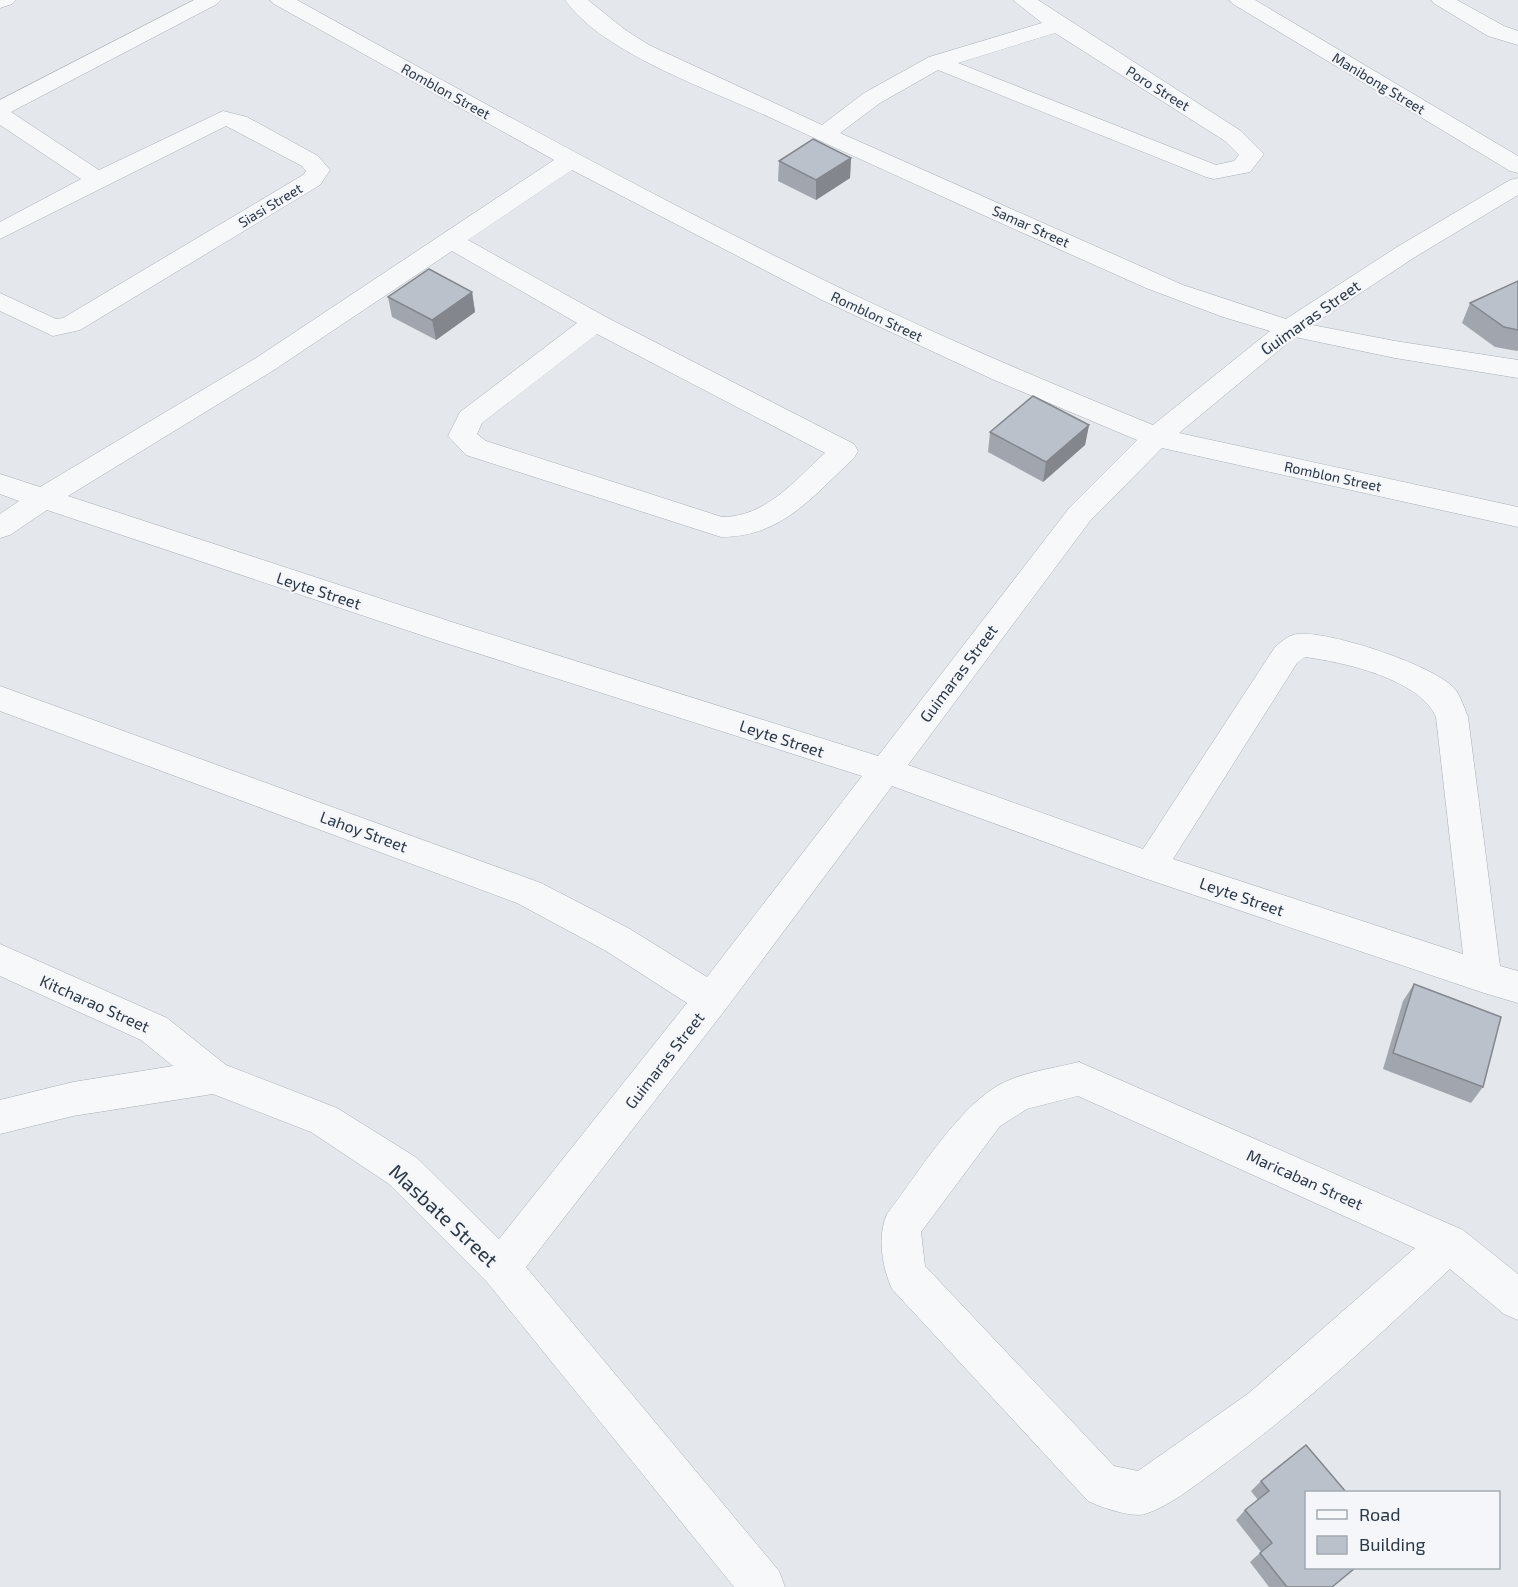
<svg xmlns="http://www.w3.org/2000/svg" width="1518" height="1587" viewBox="0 0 1518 1587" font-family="'Exo 2',sans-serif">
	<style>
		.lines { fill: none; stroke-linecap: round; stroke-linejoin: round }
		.street-casing { stroke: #a8afb7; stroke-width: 1 }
		.street { fill: #f7f8fa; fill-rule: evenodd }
		.wall { fill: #a1a6ae }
		.shaded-wall { fill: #83878d }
		.building { fill: #bbc1ca; stroke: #83878d; stroke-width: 1.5 }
		.labels { text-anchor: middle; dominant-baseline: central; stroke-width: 4.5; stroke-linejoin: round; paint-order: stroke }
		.far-street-label { font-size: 14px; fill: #2a3745; stroke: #f4f6f9 }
		.street-label { font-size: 16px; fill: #2a3745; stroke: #f4f6f9 }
		.near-street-label { font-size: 20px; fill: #2a3745; stroke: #f4f6f9 }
	</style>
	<rect width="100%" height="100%" fill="#e4e8ec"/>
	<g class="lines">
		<g class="street-casing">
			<path id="street" d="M 0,0 L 16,0 L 12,4 L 0,8 Z
				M 194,0 L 221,0 L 217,4 L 11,112 L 99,170 L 223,111 L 247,117 L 318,156 L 330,170 L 320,185 L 80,330 L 53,336 L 0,311 L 0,293 L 56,319 L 63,318 L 303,175 L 306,171 L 302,166 L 226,126 L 0,239 L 0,222 L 81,179 L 0,125 L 0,100 Z
				M 270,0 L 297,0 C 476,99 656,199 840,288 C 943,338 1047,382 1153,425 L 1270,331 L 1223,317 L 1146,288 C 1020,232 894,175 769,117 C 711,90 602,53 565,0 L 588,0 L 624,29 L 649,45 L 822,125 L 864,93 L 929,57 L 1042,23 L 1013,0 L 1038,0 L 1241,131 L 1264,154 L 1250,172 L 1214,179 L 1206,177 L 938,70 L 880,103 L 840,133 L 1183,285 L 1286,319 L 1397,247 L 1510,180 L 1518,178 L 1518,195 L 1415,257 L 1312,325 L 1395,341 L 1518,360 L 1518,378 L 1395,358 L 1295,337 L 1179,433 L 1518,507 L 1518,527 L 1162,448 L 1090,521 L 908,765 L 1143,849 L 1275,647 C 1282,641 1290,634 1299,634 C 1330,631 1433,665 1454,688 C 1461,696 1464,708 1468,717 L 1500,966 L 1518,971 L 1518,1003 L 1484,993 L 1138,876 L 892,786 L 725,1010 L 526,1267 L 779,1571 L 785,1587 L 734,1587 L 487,1282 L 389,1184 L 311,1132 L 213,1094 L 73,1116 L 0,1134 L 0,1100 L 73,1082 L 173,1066 L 141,1040 L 0,976 L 0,944 L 167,1018 L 226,1065 L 337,1108 L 417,1158 L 499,1239 L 687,1003 L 606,951 L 517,903 L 0,711 L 0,686 L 541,883 L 630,929 L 707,977 L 862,776 L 436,640 L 47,510 L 10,535 L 0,538 L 0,514 L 19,501 L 0,494 L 0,474 L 40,487 L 256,358 L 554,160 L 274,4 ZM 1055,33 L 1225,141 L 1239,155 L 1234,161 L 1216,165 L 958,63 ZM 572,170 L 822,300 L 992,379 L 1137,440 L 1070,507 L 878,756 L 458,624 L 68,496 L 274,370 L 452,251 L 577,323 L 460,412 L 448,436 L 466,455 L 721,537 C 782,537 813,496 854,458 L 858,451 L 854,444 L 604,316 L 468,240 ZM 597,334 L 825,453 C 794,481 766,517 722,517 L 486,441 L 477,434 L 482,423 ZM 1305,657 C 1343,662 1420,679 1436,717 L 1463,954 L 1173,859 L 1297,663 Z
				M 1229,0 L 1255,0 L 1518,156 L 1518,173 L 1510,171 L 1233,4 Z
				M 1431,0 L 1457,0 L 1504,26 L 1518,31 L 1518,45 L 1488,36 L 1435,4 Z
				M 1079,1062 L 1463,1230 L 1518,1274 L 1518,1320 L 1504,1314 L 1450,1269 C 1374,1340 1299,1410 1215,1471 C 1194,1486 1170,1506 1145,1514 C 1132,1518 1100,1507 1088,1501 L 892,1289 C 882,1267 877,1236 887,1214 C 918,1174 962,1100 1007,1081 C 1030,1071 1055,1068 1079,1062 ZM 1078,1096 L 1415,1248 L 1249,1393 L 1138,1471 L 1114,1466 L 925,1266 L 921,1232 L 1000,1126 L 1027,1109 Z"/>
		</g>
		<use href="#street" class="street"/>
	</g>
	<path class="wall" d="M 851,158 L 850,178 L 816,200 L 778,181 L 779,161 Z
		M 1518,281 L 1518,350 L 1517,351 L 1495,347 L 1462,323 L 1470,303 Z
		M 472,292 L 475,312 L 436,340 L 392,317 L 388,297 Z
		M 1089,425 L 1085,445 L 1043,482 L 988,452 L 990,432 Z
		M 1414,984 L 1483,1087 L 1471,1103 L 1383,1069 L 1403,1001 Z
		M 1306,1445 L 1332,1587 L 1269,1587 L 1250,1562 L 1261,1552 L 1236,1520 L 1245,1510 L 1258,1500 L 1251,1491 L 1261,1481 Z"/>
	<path class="shaded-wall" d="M 851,158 L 850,178 L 816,200 L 816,180 Z
		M 472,292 L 475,312 L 436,340 L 432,320 Z
		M 1089,425 L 1085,445 L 1043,482 L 1046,462 Z"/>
	<path class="building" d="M 813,139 L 851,158 L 816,180 L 779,161 Z
		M 429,269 L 472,292 L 432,320 L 388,297 Z
		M 1518,281 L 1518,330 L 1504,327 L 1470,303 Z
		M 1033,396 L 1089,425 L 1046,462 L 990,432 Z
		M 1414,984 L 1501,1017 L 1483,1087 L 1393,1053 Z
		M 1306,1445 L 1346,1492 L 1306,1492 L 1306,1568 L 1355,1568 L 1332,1587 L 1287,1587 L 1260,1553 L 1272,1543 L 1245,1510 L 1269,1491 L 1261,1481 Z"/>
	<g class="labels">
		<g class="far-street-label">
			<text transform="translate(1379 83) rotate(31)">Manibong Street</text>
			<text transform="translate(1158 88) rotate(32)">Poro Street</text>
			<text transform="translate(446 91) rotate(29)">Romblon Street</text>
			<text transform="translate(270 205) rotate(-31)">Siasi Street</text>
			<text transform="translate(1031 226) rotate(24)">Samar Street</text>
			<text transform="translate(877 316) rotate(25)">Romblon Street</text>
			<text transform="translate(1333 476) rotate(12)">Romblon Street</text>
		</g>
		<g class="street-label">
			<text transform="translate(1310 317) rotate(-35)">Guimaras Street</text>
			<text transform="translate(319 590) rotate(18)">Leyte Street</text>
			<text transform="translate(958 673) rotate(-53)">Guimaras Street</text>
			<text transform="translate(782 738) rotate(18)">Leyte Street</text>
			<text transform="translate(364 831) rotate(20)">Lahoy Street</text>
			<text transform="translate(1242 896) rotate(19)">Leyte Street</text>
			<text transform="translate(95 1003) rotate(24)">Kitcharao Street</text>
			<text transform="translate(664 1060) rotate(-52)">Guimaras Street</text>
			<text transform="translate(1305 1179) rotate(24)">Maricaban Street</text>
		</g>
		<g class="near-street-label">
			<text transform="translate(444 1215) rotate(43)">Masbate Street</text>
		</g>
	</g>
	<rect x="1305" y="1491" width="195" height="78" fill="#f4f6f9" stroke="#a3aab1" stroke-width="1.5"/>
	<rect x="1317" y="1510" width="30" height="9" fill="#f7f8fa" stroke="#a3aab1" stroke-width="1.5"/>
	<text x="1359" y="1521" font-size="18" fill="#2a3745">Road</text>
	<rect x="1317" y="1536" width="30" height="18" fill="#bbc1ca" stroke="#a3aab1" stroke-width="1.5"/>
	<text x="1359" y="1551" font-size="18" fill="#2a3745">Building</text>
</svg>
